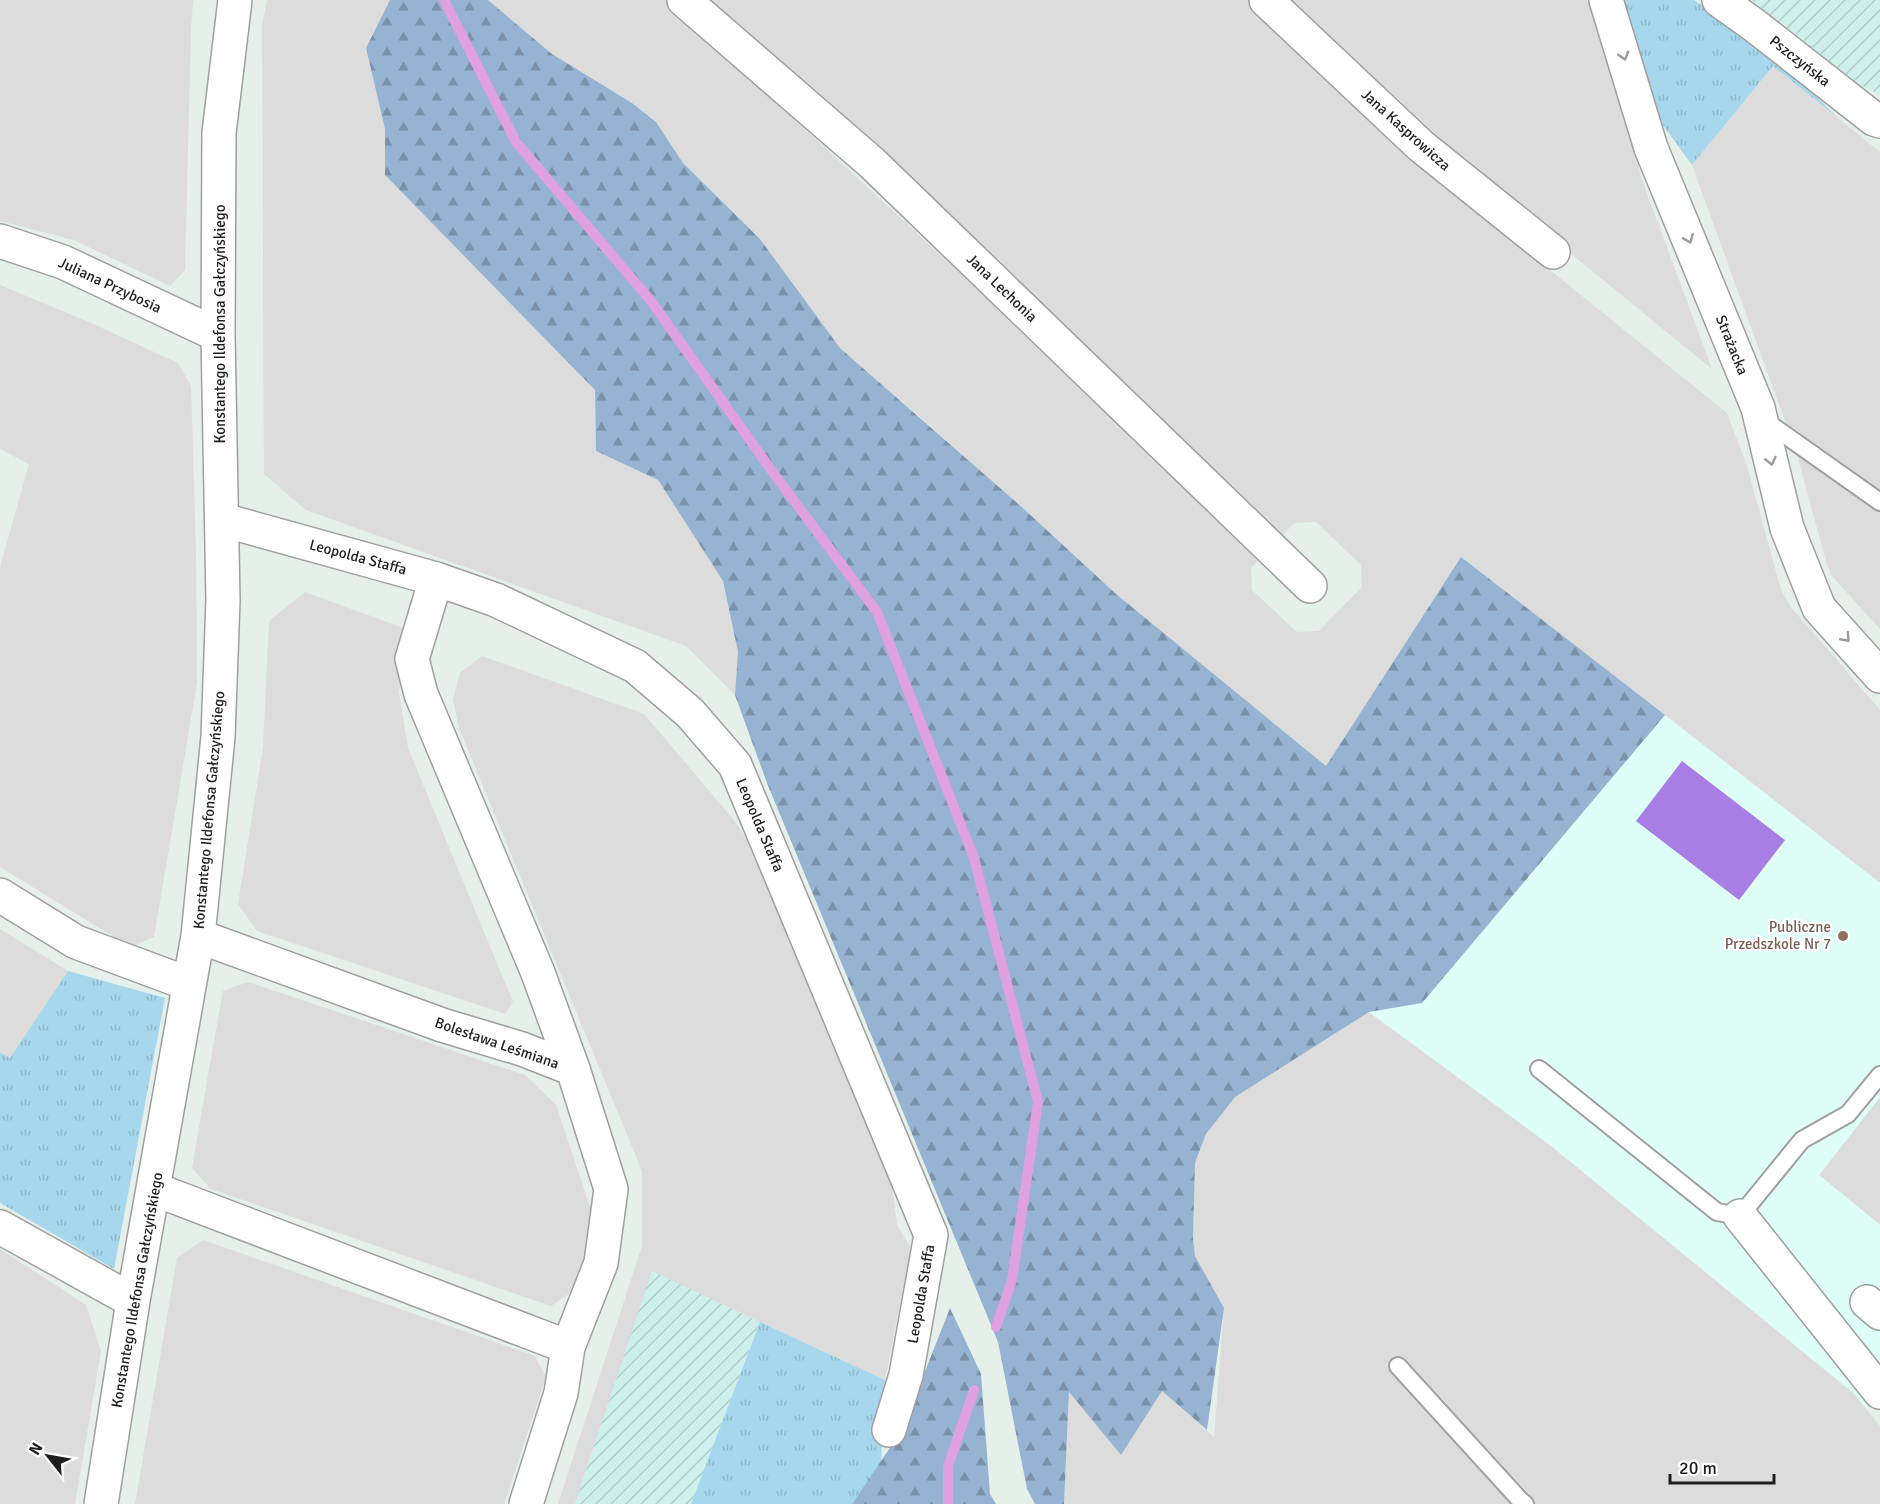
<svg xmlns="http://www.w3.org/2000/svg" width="1880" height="1504" viewBox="0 0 1880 1504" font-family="Signika,sans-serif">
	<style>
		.residential { fill: #dbdcdb }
		.education { fill: #defff8 }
		.farmland { fill: url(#farmland-furrows) }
		.grass { fill: url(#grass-tufts) }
		.forest { fill: url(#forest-firs) }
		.pitch { fill: #a87de4 }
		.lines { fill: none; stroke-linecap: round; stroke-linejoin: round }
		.stream { stroke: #e0a1df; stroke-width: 10 }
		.lane-casing { stroke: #9f9f9f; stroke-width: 20 }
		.street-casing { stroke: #9f9f9f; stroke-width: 36 }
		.lane { stroke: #fff; stroke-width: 16 }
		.street { stroke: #fff; stroke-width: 33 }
		.oneway { stroke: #9a9a9a }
		.education-dot { fill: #8d6e63; stroke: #fff; stroke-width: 2 }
		.labels { text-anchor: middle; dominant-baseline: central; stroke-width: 4.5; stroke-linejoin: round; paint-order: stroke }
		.street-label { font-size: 15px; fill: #1e1e1e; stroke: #fff }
		.education-label { font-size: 15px; fill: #785e54; stroke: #fff; text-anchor: end }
	</style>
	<defs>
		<pattern id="farmland-furrows" width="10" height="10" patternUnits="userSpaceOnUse" patternTransform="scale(1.5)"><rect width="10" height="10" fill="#cef0ec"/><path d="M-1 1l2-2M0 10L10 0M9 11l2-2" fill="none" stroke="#b0cdca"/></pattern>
		<pattern id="grass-tufts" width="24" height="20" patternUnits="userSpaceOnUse" patternTransform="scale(1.5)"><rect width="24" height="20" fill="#a6d7ed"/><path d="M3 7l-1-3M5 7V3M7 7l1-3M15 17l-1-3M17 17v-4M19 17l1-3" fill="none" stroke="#8eb8cb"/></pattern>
		<pattern id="forest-firs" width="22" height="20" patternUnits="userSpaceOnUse" patternTransform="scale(1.5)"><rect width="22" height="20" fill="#96b3d2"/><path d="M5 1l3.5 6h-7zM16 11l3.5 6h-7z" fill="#7a91aa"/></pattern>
	</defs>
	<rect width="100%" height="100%" fill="#e4f0e9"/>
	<path class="residential" d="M 0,0 L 193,0 L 191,27 L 185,270 L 170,286 L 74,240 L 0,221 Z
		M 267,0 L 390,0 L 366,48 L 385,129 L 385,175 L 595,390 L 596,451 L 658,480 L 723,581 L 738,652 L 735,695 L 686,646 L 306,510 L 264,474 L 262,25 Z
		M 488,0 L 666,0 L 1263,555 L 1251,568 L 1252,590 L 1297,632 L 1319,631 L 1362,587 L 1361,565 L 1316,522 L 1294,523 L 1282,536 L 705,0 L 1252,0 L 1509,237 L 1727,413 L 1747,466 L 1781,590 L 1790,606 L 1880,710 L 1880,883 L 1461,557 L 1326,766 L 1116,594 L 934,429 L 840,348 L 760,239 L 683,163 L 656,122 L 632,103 L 552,54 Z
		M 1286,0 L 1594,0 L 1642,180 L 1712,369 L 1526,217 L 1411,116 Z
		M 1773,66 L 1880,152 L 1880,629 L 1831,575 L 1827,565 L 1796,451 L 1692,165 Z
		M 0,285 L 91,323 L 178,363 L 191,386 L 196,552 L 197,683 L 154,937 L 130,947 L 0,867 L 0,567 L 29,464 L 0,449 Z
		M 305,592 L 406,629 L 409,650 L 399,692 L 408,748 L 513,1002 L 505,1014 L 257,931 L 238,904 L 263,748 L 269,621 Z
		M 482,656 L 644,714 L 733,819 L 768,871 L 891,1177 L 897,1225 L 911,1248 L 885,1380 L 652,1272 L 575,1504 L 558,1504 L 642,1246 L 642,1171 L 459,728 L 453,700 L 460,673 Z
		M 0,929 L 68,971 L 10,1058 L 0,1052 Z
		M 248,982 L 525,1075 L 556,1105 L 590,1207 L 593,1236 L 575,1290 L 551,1306 L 211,1189 L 192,1168 L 207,1081 L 223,991 Z
		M 1369,1012 L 1550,1145 L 1854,1394 L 1880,1426 L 1880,1504 L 1064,1504 L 1069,1391 L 1121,1455 L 1162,1391 L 1214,1437 L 1224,1308 L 1195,1256 L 1193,1238 L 1195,1163 L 1206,1134 L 1223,1108 L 1246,1086 L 1309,1050 Z
		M 1880,1097 L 1880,1225 L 1819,1175 Z
		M 203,1240 L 535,1356 L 546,1377 L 504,1504 L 135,1504 L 177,1258 Z
		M 0,1249 L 86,1305 L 101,1351 L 75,1504 L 0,1504 Z"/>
	<path class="education" d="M 1665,715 L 1880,883 L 1880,1097 L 1819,1175 L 1880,1225 L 1880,1396 L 1866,1408 L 1854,1393 L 1550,1145 L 1369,1012 L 1422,1003 Z"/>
	<path class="farmland" d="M 1752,0 L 1880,0 L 1880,95 L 1857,83 Z
		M 652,1271 L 760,1322 L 691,1504 L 575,1504 Z"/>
	<path class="grass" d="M 1622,0 L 1694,0 L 1770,51 L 1838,118 L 1773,66 L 1692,165 L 1660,121 L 1627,27 Z
		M 68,971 L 165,998 L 114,1269 L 0,1203 L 0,1052 L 10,1058 Z
		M 760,1322 L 885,1380 L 881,1462 L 852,1504 L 691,1504 Z"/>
	<path class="forest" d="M 390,0 L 488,0 L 552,54 L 632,103 L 656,122 L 683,163 L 760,239 L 840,348 L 1025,510 L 1116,594 L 1326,766 L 1461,557 L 1665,715 L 1422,1003 L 1369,1012 L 1235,1097 L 1206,1134 L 1195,1163 L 1193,1238 L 1195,1256 L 1224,1308 L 1207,1430 L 1162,1391 L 1121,1455 L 1069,1392 L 1064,1504 L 1035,1504 L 1027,1489 L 998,1342 L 767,783 L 735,695 L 738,652 L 723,581 L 658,480 L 596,451 L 595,390 L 385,175 L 385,129 L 366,48 Z
		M 950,1308 L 981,1374 L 990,1494 L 996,1504 L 852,1504 L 902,1430 Z"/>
	<path class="pitch" d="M 1682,761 L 1785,840 L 1739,900 L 1636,821 Z"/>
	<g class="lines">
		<path class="stream" d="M 444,0 L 516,142 L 651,301 L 774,474 L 877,612 L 974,858 L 1038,1102 L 1012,1280 L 996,1327
			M 948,1504 L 948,1466 L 974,1390"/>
		<g class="lane-casing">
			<path id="lane" d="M 1764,420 L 1880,502
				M 1539,1069 L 1717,1212 L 1740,1216 L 1802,1140 L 1848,1114 L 1880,1075
				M 1398,1366 L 1520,1500 L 1525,1504"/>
		</g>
		<g class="street-casing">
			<path id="street" d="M 684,0 L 872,163 L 1310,586
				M 1266,0 L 1421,146 L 1553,252
				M 1606,0 L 1651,148 L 1758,408 L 1787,528 L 1819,608 L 1880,676
				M 1719,0 L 1754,25 L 1874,119 L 1880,121
				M 0,241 L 63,262 L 218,335
				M 223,520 L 436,579 L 496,600 L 635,666 L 690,713 L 735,765 L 931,1235 L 906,1375 L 889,1430
				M 436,579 L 412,659 L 421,694 L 538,973 L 573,1069
				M 0,895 L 76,942 L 189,984
				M 198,936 L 442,1025 L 522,1049 L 573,1069 L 611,1189 L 601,1263 L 568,1347 L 561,1393 L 526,1504
				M 154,1189 L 568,1347
				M 1740,1216 L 1880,1392
				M 0,1227 L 133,1301
				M 1867,1302 L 1880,1313
				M 101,1504 L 133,1301 L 198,936 L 218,737 L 223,600 L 218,335 L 219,133 L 235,0"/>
		</g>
		<use href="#lane" class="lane"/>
		<use href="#street" class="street"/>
	</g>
	<defs><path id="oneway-chevron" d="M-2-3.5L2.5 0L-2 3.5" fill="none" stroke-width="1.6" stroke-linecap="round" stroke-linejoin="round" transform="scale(1.5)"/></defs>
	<g class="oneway">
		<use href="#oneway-chevron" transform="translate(1624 56) rotate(73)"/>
		<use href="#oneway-chevron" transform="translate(1689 239) rotate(68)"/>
		<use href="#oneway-chevron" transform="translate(1771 461) rotate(77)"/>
		<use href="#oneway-chevron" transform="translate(1846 638) rotate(48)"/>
	</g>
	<circle class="education-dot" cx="1843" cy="936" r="6"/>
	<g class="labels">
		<g class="street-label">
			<text transform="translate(1800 61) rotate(38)">Pszczyńska</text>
			<text transform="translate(1406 130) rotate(42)">Jana Kasprowicza</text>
			<text transform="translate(110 285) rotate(25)">Juliana Przybosia</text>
			<text transform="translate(1002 288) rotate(44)">Jana Lechonia</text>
			<text transform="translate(220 324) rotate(-90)">Konstantego Ildefonsa Gałczyńskiego</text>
			<text transform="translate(1732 345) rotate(68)">Strażacka</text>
			<text transform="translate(358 557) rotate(15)">Leopolda Staffa</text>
			<text transform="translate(209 810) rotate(-85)">Konstantego Ildefonsa Gałczyńskiego</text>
			<text transform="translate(760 825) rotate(67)">Leopolda Staffa</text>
			<text transform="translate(497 1043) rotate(19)">Bolesława Leśmiana</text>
			<text transform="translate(137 1290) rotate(-80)">Konstantego Ildefonsa Gałczyńskiego</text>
			<text transform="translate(921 1294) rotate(-80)">Leopolda Staffa</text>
		</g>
		<g class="education-label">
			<text x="1831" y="927">Publiczne<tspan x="1831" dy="17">Przedszkole Nr 7</tspan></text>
		</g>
	</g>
	<g transform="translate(48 1456) rotate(301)" stroke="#ffffff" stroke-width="4.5" paint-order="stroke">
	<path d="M0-4.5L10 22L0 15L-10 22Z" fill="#1e1e1e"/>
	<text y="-9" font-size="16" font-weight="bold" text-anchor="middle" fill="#1e1e1e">N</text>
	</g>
	<path d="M1670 1474v9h104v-9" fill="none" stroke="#1e1e1e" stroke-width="3"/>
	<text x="1679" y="1474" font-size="18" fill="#1e1e1e" stroke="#ffffff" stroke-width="4.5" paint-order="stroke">20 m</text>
</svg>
